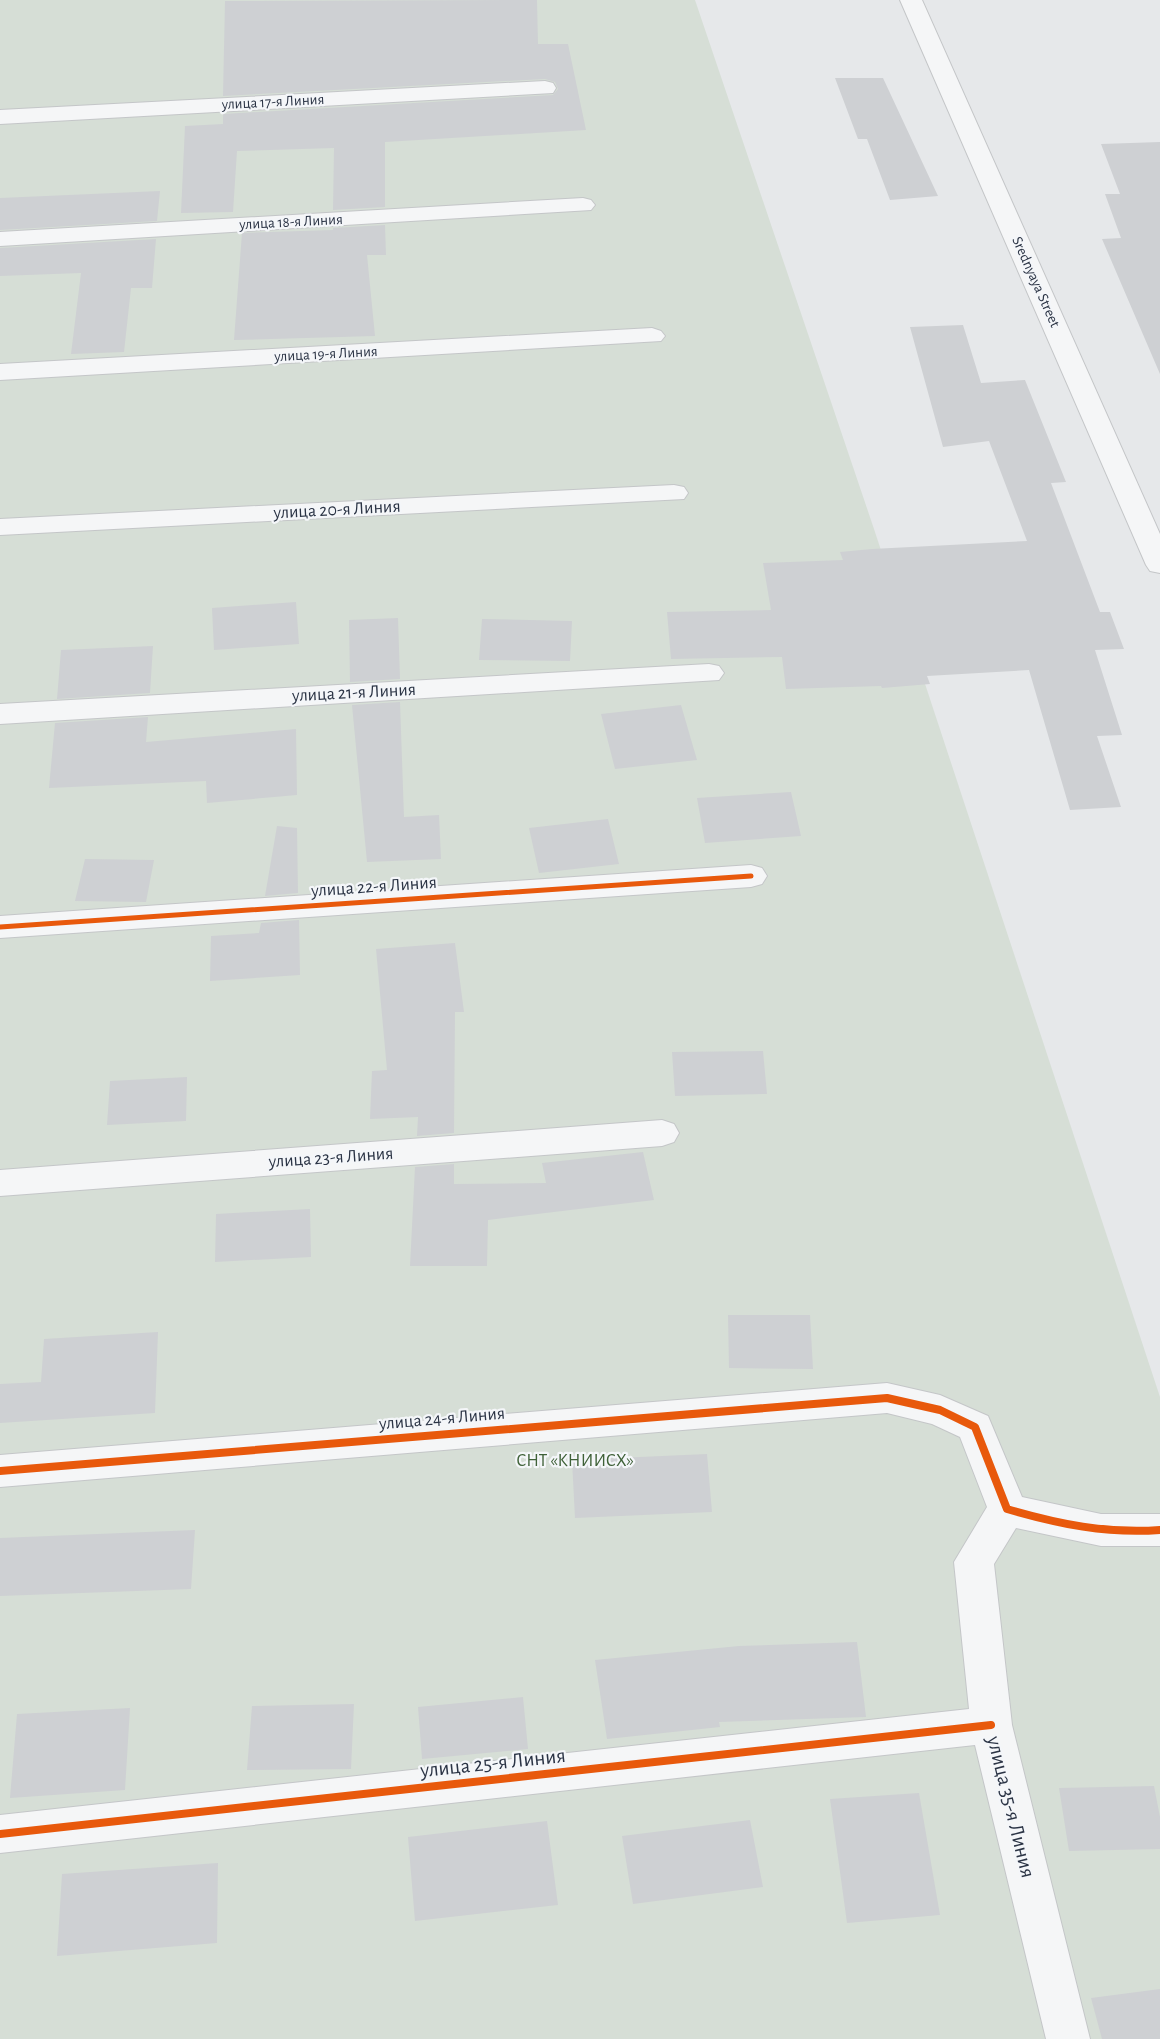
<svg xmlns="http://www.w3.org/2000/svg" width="1160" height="2039" viewBox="0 0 1160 2039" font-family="'Alegreya Sans',sans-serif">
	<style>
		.green { fill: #d6ded6 }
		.building { fill: #ced0d3 }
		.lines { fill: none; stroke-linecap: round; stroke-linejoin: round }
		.minor-casing { stroke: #c4c6c8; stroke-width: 2 }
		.minor { fill: #f5f6f7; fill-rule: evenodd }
		.cycleway-far1-casing { stroke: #f4f6f9; stroke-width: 9 }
		.cycleway-casing { stroke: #f4f6f9; stroke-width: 11 }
		.cycleway-far1 { stroke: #e8590c; stroke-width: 5 }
		.cycleway { stroke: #e8590c; stroke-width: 8 }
		.labels { text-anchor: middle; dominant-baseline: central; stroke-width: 4.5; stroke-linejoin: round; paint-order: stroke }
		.far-street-label { font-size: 15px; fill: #2b3445; stroke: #f4f6f9 }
		.street-label { font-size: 18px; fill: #2b3445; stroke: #f4f6f9 }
		.park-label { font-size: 18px; fill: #3f6138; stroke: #f4f6f9 }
		.near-street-label { font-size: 21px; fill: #2b3445; stroke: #f4f6f9 }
	</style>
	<rect width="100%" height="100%" fill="#e6e8ea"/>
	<path class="green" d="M 0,0 L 695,0 L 874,529 L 1160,1397 L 1160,2039 L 0,2039 Z"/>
	<path class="building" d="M 537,0 L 538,44 L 568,44 L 586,130 L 385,142 L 385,207 L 333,210 L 334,148 L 237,151 L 233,212 L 181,213 L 185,126 L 223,124 L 223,114 L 553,95 L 558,89 L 555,82 L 545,79 L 223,96 L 225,1 Z
		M 835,78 L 883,78 L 938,196 L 890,200 L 867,139 L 858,139 Z
		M 1160,142 L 1160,374 L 1102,239 L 1121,238 L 1105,194 L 1120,194 L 1101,144 Z
		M 160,191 L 157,221 L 0,230 L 0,198 Z
		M 385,225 L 386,255 L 367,255 L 375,336 L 234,340 L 242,233 L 333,230 L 333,228 Z
		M 156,239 L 152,288 L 131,288 L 124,352 L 71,354 L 81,273 L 0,276 L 0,248 Z
		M 963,325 L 981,383 L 1025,380 L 1066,482 L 1051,483 L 1100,612 L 1110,612 L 1124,649 L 1095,650 L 1122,735 L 1097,736 L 1121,807 L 1070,810 L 1029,670 L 927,676 L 930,684 L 882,688 L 881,686 L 786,689 L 782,657 L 671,659 L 667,612 L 771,610 L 763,563 L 843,560 L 840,552 L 872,549 L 1027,541 L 989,441 L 943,447 L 910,327 Z
		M 296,602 L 299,644 L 214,650 L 212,608 Z
		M 398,618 L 400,679 L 350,682 L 349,620 Z
		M 482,619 L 572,621 L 570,661 L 479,660 Z
		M 153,646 L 150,693 L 57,699 L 61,650 Z
		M 400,702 L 404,817 L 439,815 L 441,859 L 367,862 L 352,705 Z
		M 681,705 L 697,760 L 615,769 L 601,714 Z
		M 148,717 L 146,742 L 296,729 L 297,795 L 207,803 L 206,781 L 49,788 L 55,723 Z
		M 791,792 L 801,836 L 705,843 L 697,798 Z
		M 608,819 L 619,864 L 539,873 L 529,828 Z
		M 277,826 L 297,828 L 298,893 L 265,896 Z
		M 85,859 L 154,860 L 146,902 L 75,901 Z
		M 299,920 L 300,975 L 210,981 L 211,936 L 259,933 L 261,923 Z
		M 455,943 L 464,1012 L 455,1012 L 454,1133 L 417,1136 L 418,1117 L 370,1119 L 372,1071 L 387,1070 L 376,949 Z
		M 763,1051 L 767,1094 L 675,1096 L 672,1052 Z
		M 187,1077 L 186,1121 L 107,1125 L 110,1081 Z
		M 643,1152 L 654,1200 L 488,1220 L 487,1266 L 410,1266 L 415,1167 L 454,1164 L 454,1184 L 546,1183 L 542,1163 Z
		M 310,1209 L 311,1257 L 215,1262 L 216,1214 Z
		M 728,1315 L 810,1315 L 813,1369 L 729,1368 Z
		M 158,1332 L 155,1413 L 0,1423 L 0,1384 L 41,1382 L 44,1339 Z
		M 707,1454 L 712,1512 L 575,1518 L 572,1460 Z
		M 195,1530 L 191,1589 L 0,1596 L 0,1538 Z
		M 857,1642 L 866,1717 L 719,1722 L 720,1727 L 607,1739 L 595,1660 L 739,1646 Z
		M 523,1697 L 528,1749 L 422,1759 L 418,1707 Z
		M 354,1704 L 351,1769 L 247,1770 L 252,1706 Z
		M 130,1708 L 125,1790 L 10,1798 L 17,1714 Z
		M 1154,1786 L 1160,1817 L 1160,1849 L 1069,1851 L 1059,1788 Z
		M 919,1793 L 940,1915 L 847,1923 L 830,1799 Z
		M 750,1820 L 763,1887 L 633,1904 L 622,1836 Z
		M 547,1821 L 558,1905 L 415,1921 L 408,1837 Z
		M 218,1863 L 217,1943 L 57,1956 L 62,1874 Z
		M 1160,1989 L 1160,2039 L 1102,2039 L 1091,1998 Z"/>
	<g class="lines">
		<g class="minor-casing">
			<path id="minor" d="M 900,0 L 922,0 L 1160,534 L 1160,573 L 1150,571 L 1146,565 Z
				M 545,81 L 553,83 L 556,88 L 553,93 L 0,124 L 0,110 Z
				M 583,198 L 591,200 L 595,205 L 591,210 L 0,246 L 0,232 Z
				M 652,328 L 661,331 L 665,336 L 661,341 L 0,380 L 0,364 Z
				M 674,485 L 684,487 L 688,493 L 684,499 L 0,535 L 0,519 Z
				M 709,664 L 719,666 L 724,673 L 719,680 L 0,724 L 0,704 Z
				M 751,865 L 762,868 L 767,876 L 762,884 L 751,887 L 0,938 L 0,916 Z
				M 662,1120 L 674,1124 L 679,1133 L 674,1142 L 662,1146 L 0,1196 L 0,1170 Z
				M 887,1383 L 940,1395 L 988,1416 L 1022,1497 L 1101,1514 L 1160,1514 L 1160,1546 L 1101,1546 L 1016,1528 L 994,1564 L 1012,1725 L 1090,2039 L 1046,2039 L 975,1745 L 0,1853 L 0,1815 L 969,1709 L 954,1562 L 987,1507 L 960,1437 L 932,1424 L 887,1413 L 0,1487 L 0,1455 Z"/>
		</g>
		<use href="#minor" class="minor"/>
		<g class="cycleway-far1-casing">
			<path id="cycleway-far1" d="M 0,927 L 751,876"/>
		</g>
		<g class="cycleway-casing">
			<path id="cycleway" d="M 0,1471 L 887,1398 L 940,1410 L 975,1427 L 1007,1509 C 1058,1524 1107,1534 1160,1530
				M 0,1834 L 991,1725"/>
		</g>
		<use href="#cycleway-far1" class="cycleway-far1"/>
		<use href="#cycleway" class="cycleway"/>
	</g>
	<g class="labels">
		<g class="far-street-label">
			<text transform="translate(273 102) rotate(-3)">улица 17-я Линия</text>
			<text transform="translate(291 222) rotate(-3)">улица 18-я Линия</text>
			<text transform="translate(1036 282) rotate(66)">Srednyaya Street</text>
			<text transform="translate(326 354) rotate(-3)">улица 19-я Линия</text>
		</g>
		<g class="street-label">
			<text transform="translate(337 510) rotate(-3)">улица 20-я Линия</text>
			<text transform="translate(354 693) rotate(-3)">улица 21-я Линия</text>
			<text transform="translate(374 887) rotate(-4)">улица 22-я Линия</text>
			<text transform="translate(331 1158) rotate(-4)">улица 23-я Линия</text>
			<text transform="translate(442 1419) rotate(-5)">улица 24-я Линия</text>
		</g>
		<g class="park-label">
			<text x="575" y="1461">СНТ «КНИИСХ»</text>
		</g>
		<g class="near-street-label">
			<text transform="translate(493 1763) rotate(-6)">улица 25-я Линия</text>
			<text transform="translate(1011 1807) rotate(76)">улица 35-я Линия</text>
		</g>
	</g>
</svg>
